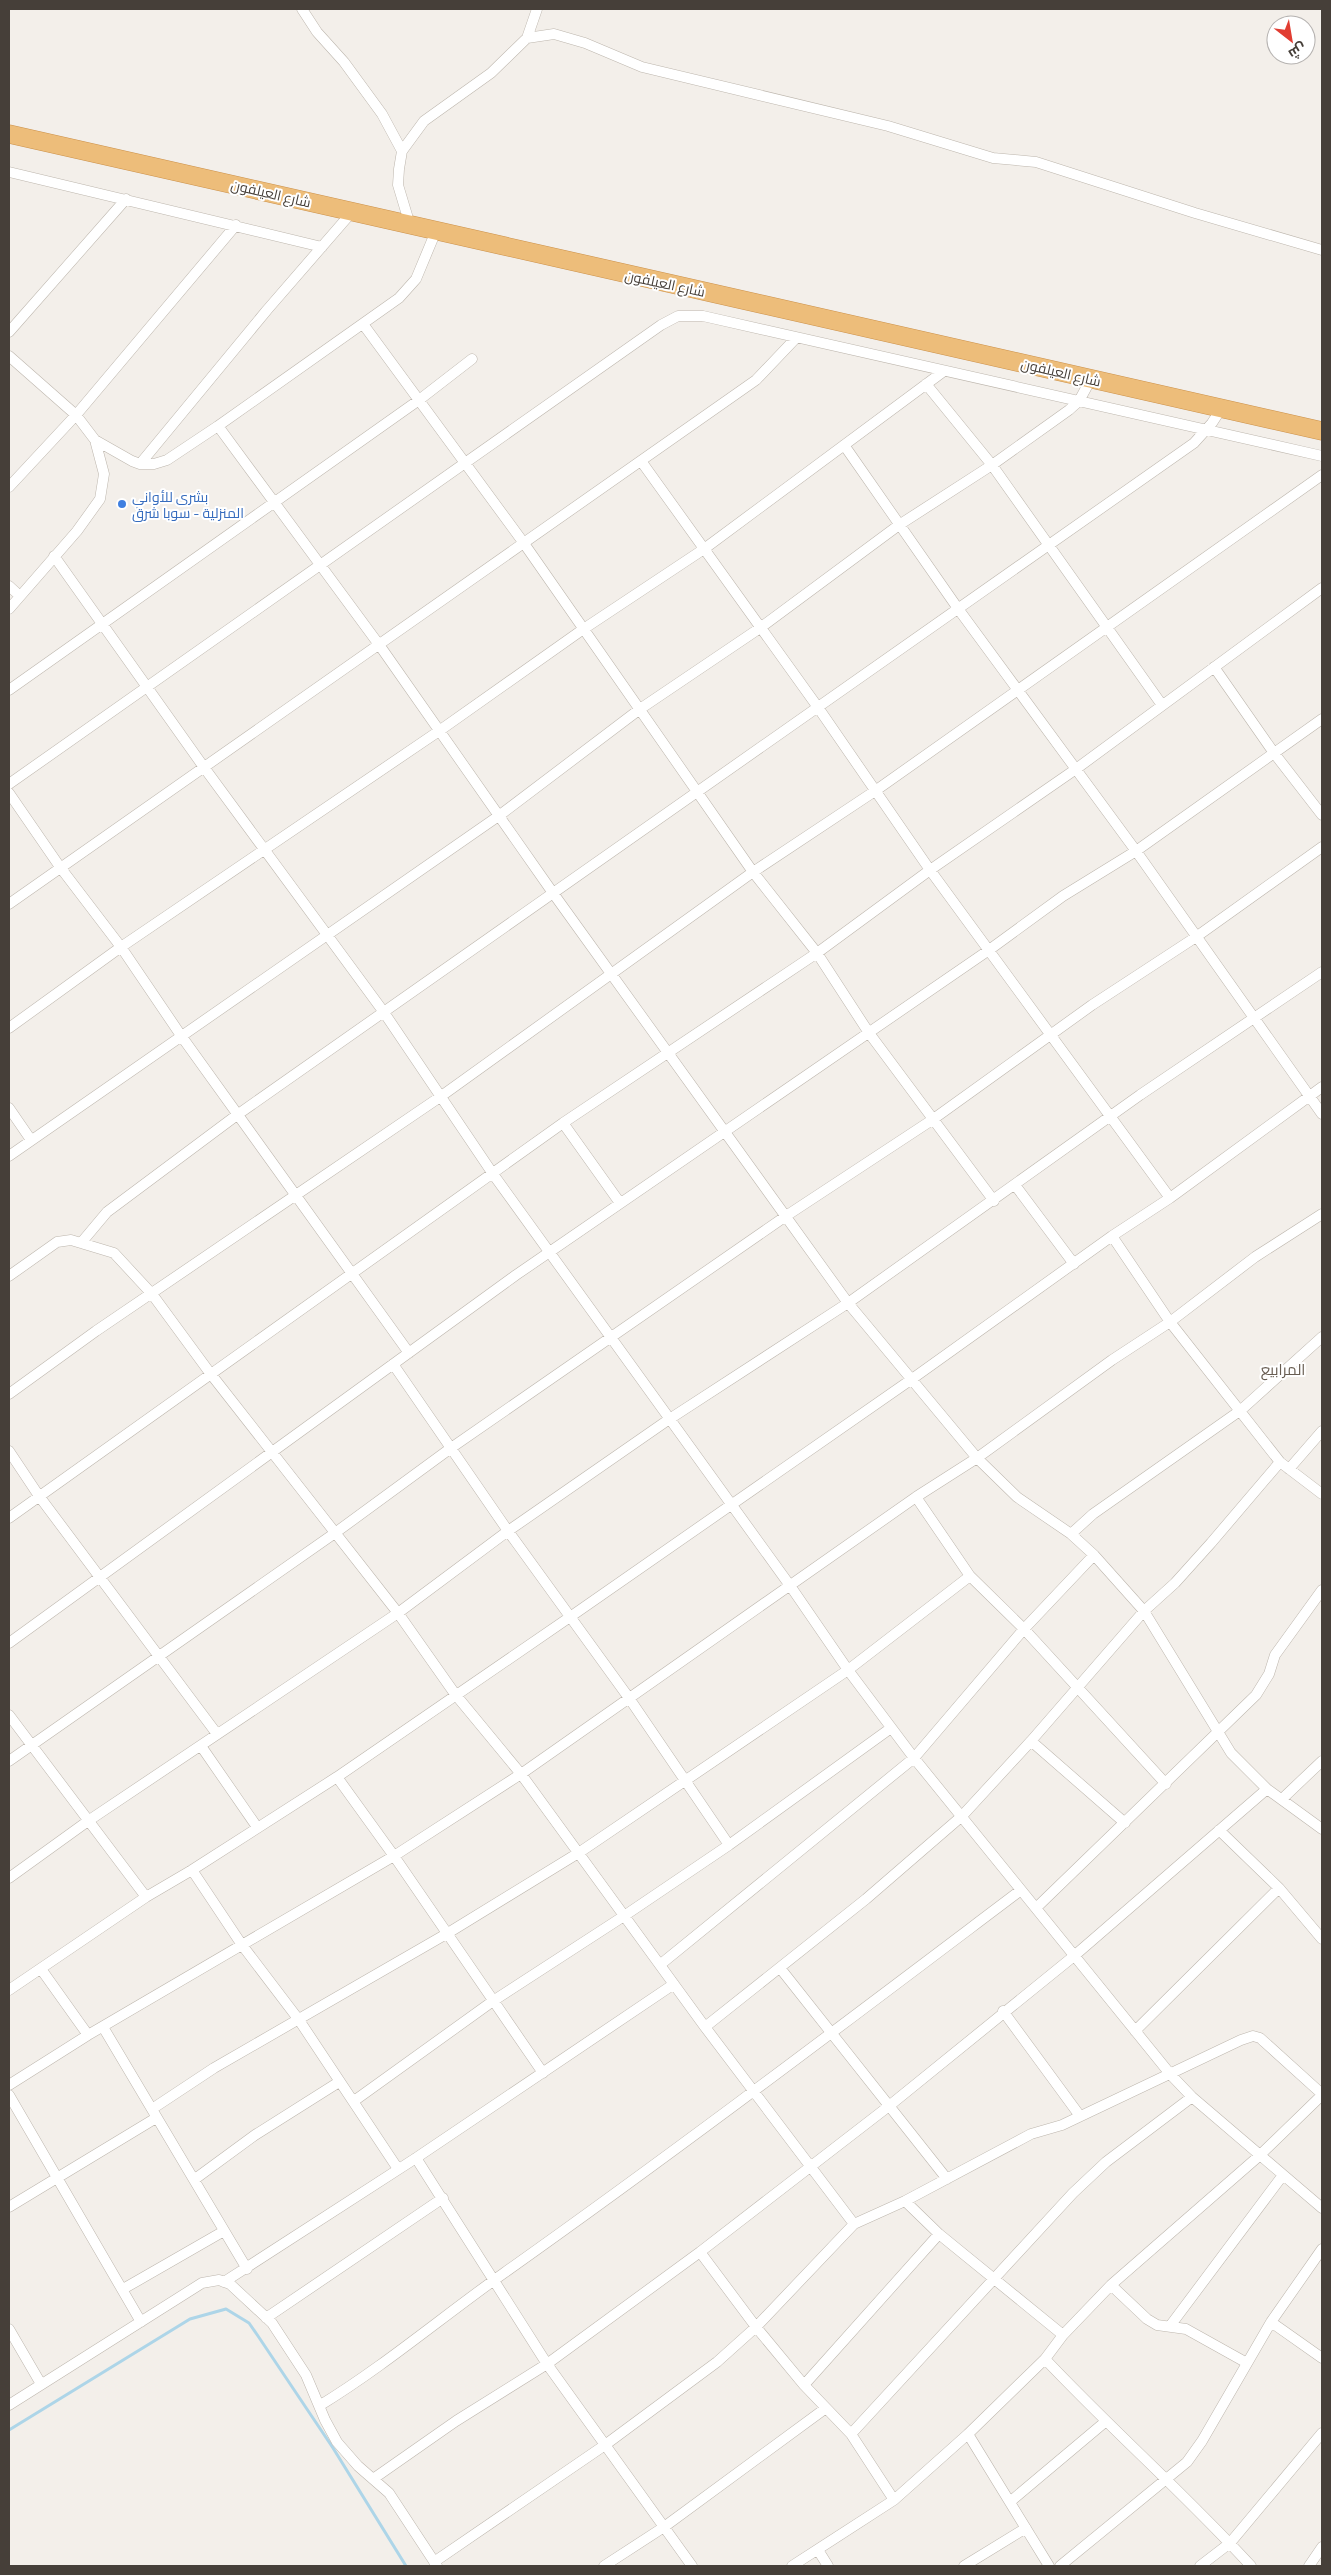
<svg xmlns="http://www.w3.org/2000/svg" width="1331" height="2575" viewBox="0 0 1331 2575" font-family="'Titillium Web',Cairo,sans-serif">
	<style>
		.lines { fill: none; stroke-linecap: round; stroke-linejoin: round }
		.stream { stroke: #add5e8; stroke-width: 3 }
		.street-casing { stroke: #bdb6ad; stroke-width: 11 }
		.highway-casing { stroke: #cb914b; stroke-width: 19 }
		.street { stroke: #fff; stroke-width: 10 }
		.highway { stroke: #edbd7a; stroke-width: 18 }
		.shop-dot { fill: #3f7fe0; stroke: #fff; stroke-width: 2 }
		.labels { text-anchor: middle; dominant-baseline: central; stroke-width: 4; stroke-linejoin: round; paint-order: stroke }
		.street-label { font-size: 14px; fill: #463f39; stroke: #fff }
		.shop-label { font-size: 14px; fill: #366cbe; stroke: #fff; text-anchor: start }
		.neighbourhood-label { font-size: 15px; fill: #675c51; stroke: #fff }
	</style>
	<rect width="100%" height="100%" fill="#f3efea"/>
	<g class="lines">
		<path class="stream" d="M 9,2430 L 190,2319 L 226,2309 L 249,2323 L 258,2336 L 333,2448 L 406,2566"/>
		<g class="street-casing">
			<path id="street" d="M 302,9 L 317,32 L 344,62 L 382,114 L 402,151
				M 527,38 L 537,9
				M 9,172 L 322,247
				M 410,225 L 398,185 L 399,169 L 402,151 L 424,121 L 491,73 L 527,38 L 554,34 L 585,43 L 642,67 L 888,126 L 993,158 L 1036,162 L 1195,213 L 1322,250
				M 363,324 L 523,542 L 753,872 L 817,953 L 869,1033 L 994,1201
				M 9,332 L 126,199
				M 9,356 L 76,415 L 95,440 L 132,461 L 140,464 L 154,464 L 167,460 L 218,426 L 399,298 L 416,279 L 436,231
				M 926,384 L 992,465 L 1162,705
				M 218,426 L 380,646 L 553,893 L 848,1303 L 977,1458 L 1017,1497 L 1071,1534 L 1094,1555 L 1144,1611 L 1231,1753 L 1267,1789 L 1322,1829
				M 844,445 L 959,610 L 1136,851 L 1322,1114
				M 641,461 L 817,706 L 930,870 L 1170,1198
				M 140,464 L 267,310 L 352,212
				M 9,487 L 76,415 L 236,225
				M 54,556 L 203,766 L 383,1011 L 493,1174 L 791,1587 L 848,1670 L 914,1758 L 1171,2075 L 1192,2097 L 1322,2208
				M 9,586 L 20,596
				M 9,609 L 77,531 L 100,499 L 104,474 L 95,440
				M 1214,667 L 1274,753 L 1322,815
				M 9,690 L 419,400 L 472,359
				M 9,784 L 661,325 L 678,316 L 703,316 L 1322,456
				M 9,793 L 60,867 L 121,947 L 182,1037 L 409,1353
				M 9,904 L 756,380 L 796,338
				M 9,1028 L 121,947 L 439,731 L 582,630 L 704,549 L 944,371
				M 9,1108 L 31,1140
				M 563,1123 L 620,1203
				M 9,1156 L 500,815 L 640,709 L 760,628 L 899,525 L 992,465 L 1069,410 L 1079,401 L 1091,379
				M 1015,1185 L 1074,1264
				M 1112,1236 L 1170,1322 L 1280,1462 L 1322,1494
				M 81,1243 L 107,1212 L 237,1115 L 1194,443 L 1212,423 L 1221,409
				M 9,1276 L 57,1242 L 71,1240 L 114,1253 L 152,1294 L 210,1373 L 398,1613 L 455,1694 L 521,1774 L 705,2027 L 854,2224
				M 393,1364 L 508,1531 L 629,1698 L 729,1845
				M 9,1394 L 96,1331 L 440,1097 L 753,872 L 875,791 L 1322,475
				M 9,1451 L 39,1496 L 217,1734
				M 1289,1469 L 1322,1431
				M 916,1497 L 970,1576 L 1024,1629 L 1166,1784
				M 9,1518 L 563,1123 L 817,953 L 930,870 L 1076,769 L 1322,588
				M 1071,1534 L 1093,1514 L 1241,1410 L 1322,1337
				M 9,1643 L 516,1275 L 989,950 L 1063,896 L 1136,851 L 1322,719
				M 9,1715 L 146,1897
				M 1031,1741 L 1125,1823
				M 201,1746 L 257,1827
				M 9,1761 L 335,1533 L 451,1448 L 786,1216 L 932,1120 L 1092,1005 L 1196,937 L 1322,847
				M 337,1777 L 394,1856 L 543,2073
				M 1282,1799 L 1322,1761
				M 1219,1830 L 1279,1888 L 1322,1939
				M 192,1870 L 242,1945 L 299,2020 L 398,2169
				M 9,1878 L 88,1821 L 398,1613 L 508,1531 L 668,1420 L 848,1303 L 1140,1095 L 1322,972
				M 1036,1908 L 1256,1695 L 1269,1674 L 1275,1655 L 1322,1590
				M 661,1964 L 914,1758 L 1024,1629 L 1094,1555
				M 780,1968 L 947,2179
				M 41,1969 L 88,2035
				M 9,1990 L 146,1897 L 192,1870 L 337,1777 L 570,1617 L 912,1379 L 1112,1236 L 1170,1198 L 1322,1087
				M 1003,2011 L 1080,2116
				M 103,2027 L 247,2269
				M 705,2027 L 866,1899 L 962,1816 L 1031,1741 L 1144,1611 L 1175,1583 L 1211,1543 L 1280,1462
				M 1135,2031 L 1279,1888
				M 9,2085 L 88,2035 L 394,1856 L 521,1774 L 916,1497 L 977,1458 L 1112,1360 L 1170,1322 L 1255,1257 L 1322,1214
				M 9,2095 L 141,2322
				M 354,2101 L 493,2001 L 624,1916 L 729,1845 L 891,1728
				M 152,2109 L 214,2068 L 448,1933 L 580,1852 L 848,1670 L 970,1576
				M 416,2158 L 547,2364 L 692,2566
				M 195,2179 L 255,2135 L 339,2082
				M 905,2201 L 939,2234 L 1063,2335
				M 9,2207 L 156,2118
				M 700,2252 L 756,2327 L 804,2385 L 851,2434 L 894,2500
				M 224,2282 L 416,2158 L 674,1984
				M 1111,2285 L 1147,2319 L 1157,2325 L 1186,2329 L 1247,2363
				M 123,2289 L 224,2231
				M 266,2318 L 443,2198
				M 1271,2322 L 1322,2358
				M 1170,2326 L 1283,2175
				M 9,2329 L 41,2384
				M 1045,2359 C 1112,2430 1185,2494 1251,2566
				M 804,2385 L 939,2234
				M 9,2405 L 202,2283 L 219,2280 L 230,2284 L 272,2323 L 306,2375 L 325,2420 L 337,2442 L 358,2466 L 389,2493 L 437,2566
				M 319,2406 C 383,2367 442,2317 504,2273 C 679,2149 850,2019 1021,1890
				M 851,2434 L 1073,2193 L 1106,2162 L 1192,2097
				M 968,2434 L 1049,2566
				M 373,2479 L 456,2421 L 547,2364 L 700,2252 L 889,2106 L 1074,1956 L 1267,1789
				M 1011,2501 L 1105,2422
				M 818,2550 L 828,2566
				M 434,2562 L 605,2445 L 717,2362 L 756,2327 L 854,2224 L 905,2201 L 1031,2134 L 1062,2125 L 1241,2040 L 1253,2036 L 1260,2038 L 1322,2094
				M 604,2566 L 664,2527 L 826,2408
				M 792,2566 L 894,2500 L 968,2434 L 1045,2359 L 1063,2335 L 1111,2285 L 1259,2156 L 1322,2095
				M 964,2566 L 1026,2528
				M 1060,2566 L 1187,2462 L 1202,2441 L 1271,2322 L 1322,2249
				M 1200,2566 L 1230,2543 L 1322,2433
				M 1309,2566 L 1322,2547"/>
		</g>
		<g class="highway-casing">
			<path id="highway" d="M 9,134 L 1322,431"/>
		</g>
		<use href="#street" class="street"/>
		<use href="#highway" class="highway"/>
	</g>
	<circle class="shop-dot" cx="122" cy="504" r="5"/>
	<g class="labels">
		<g class="street-label">
			<text transform="translate(271 193) rotate(13)">شارع العيلفون</text>
			<text transform="translate(665 283) rotate(12)">شارع العيلفون</text>
			<text transform="translate(1061 372) rotate(13)">شارع العيلفون</text>
		</g>
		<g class="shop-label">
			<text x="132" y="496">بشرى للأواني<tspan x="132" dy="16">المنزلية - سوبا شرق</tspan></text>
		</g>
		<g class="neighbourhood-label">
			<text x="1283" y="1369">المرابيع</text>
		</g>
	</g>
	<rect width="1331" height="2575" fill="none" stroke="#463f39" stroke-width="20"/>
	<g transform="translate(1291 40) rotate(149)"><circle r="24" fill="#ffffff" stroke="#b5b2b0"/>
	<path d="M0-4L9 19L0 12L-9 19Z" fill="#e13d32"/>
	<text y="-8" font-size="14" font-weight="bold" text-anchor="middle" fill="#463f39">ش</text>
	</g>
</svg>
